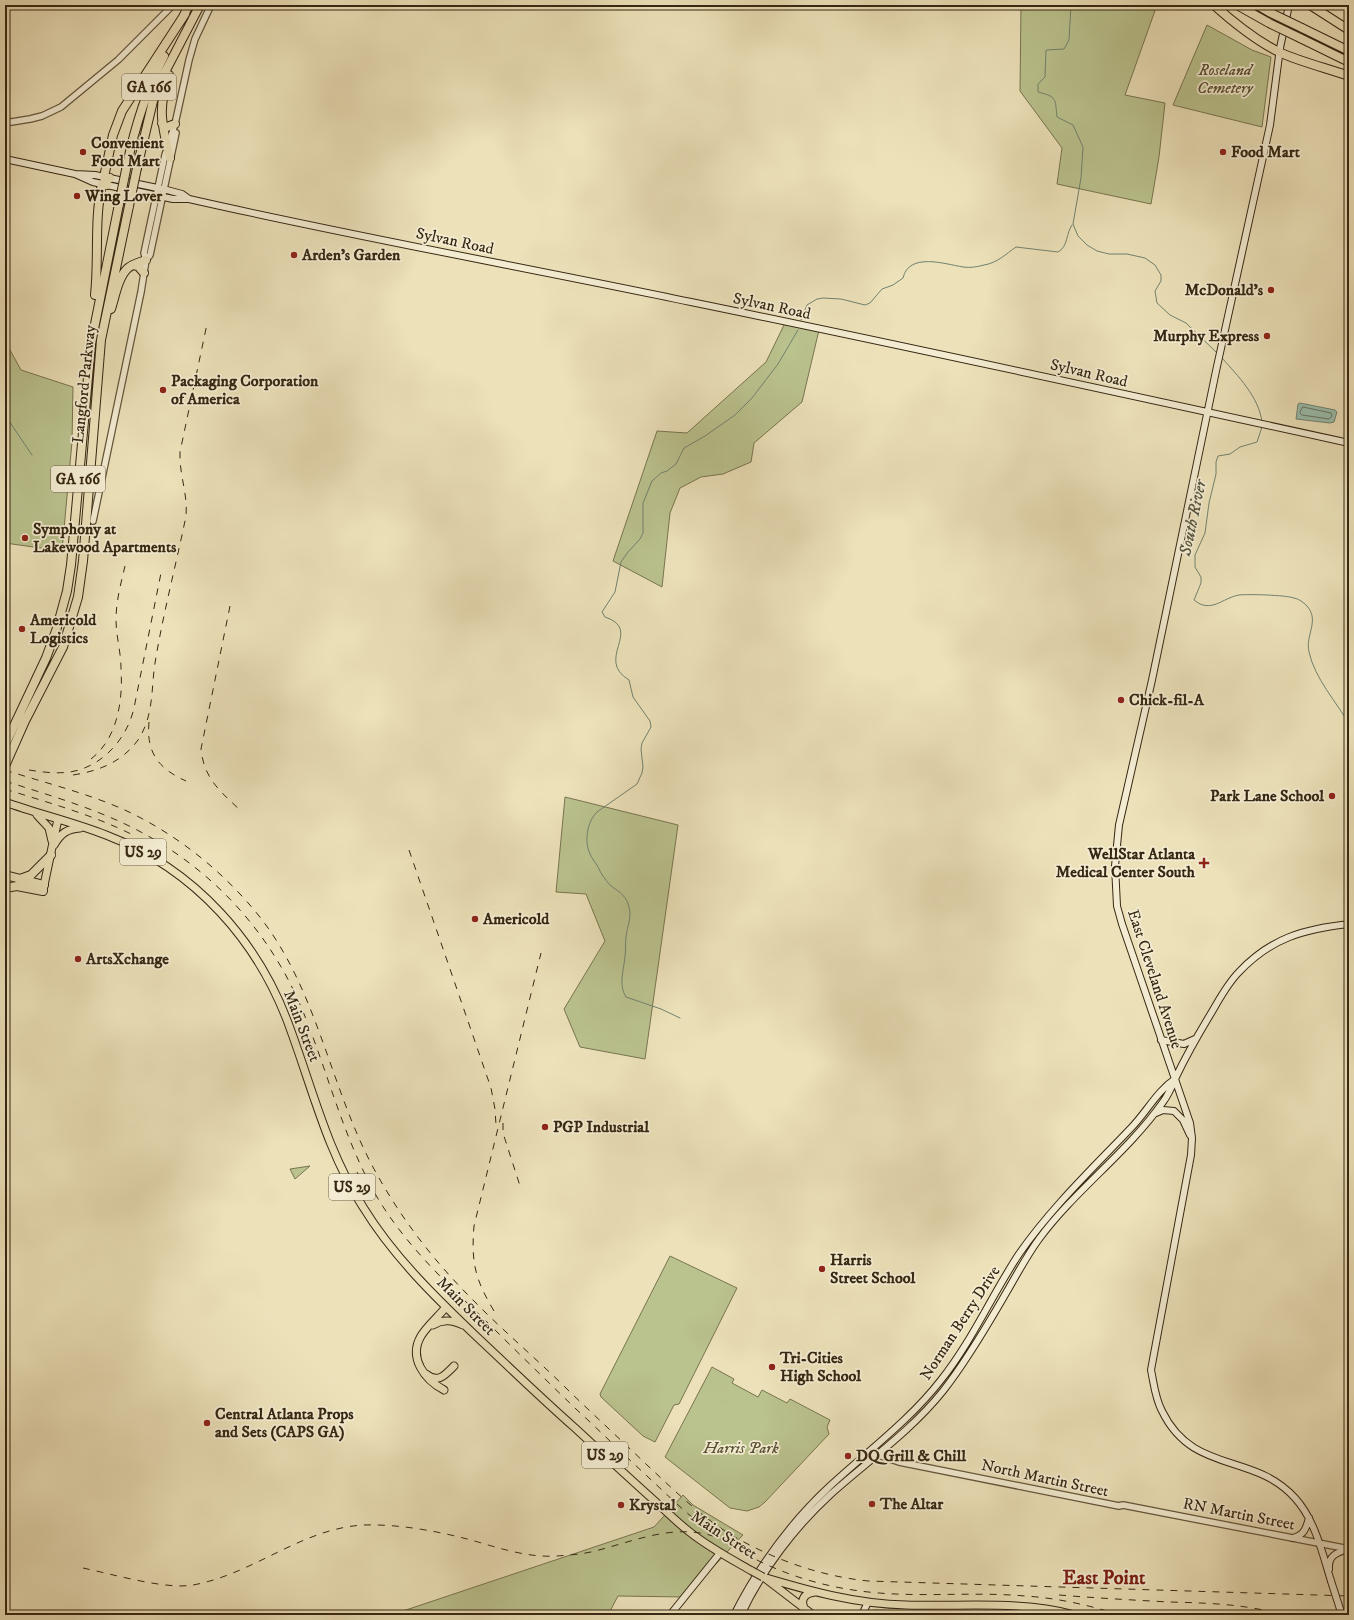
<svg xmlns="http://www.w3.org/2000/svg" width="1354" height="1620" viewBox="0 0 1354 1620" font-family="'IM FELL DW Pica',serif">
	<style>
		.green { fill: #bac28e; stroke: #787450 }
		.water { fill: #99bead; stroke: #71826f }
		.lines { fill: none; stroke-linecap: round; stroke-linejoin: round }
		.shore { stroke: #687260; stroke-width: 1 }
		.stream { stroke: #71826f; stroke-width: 1 }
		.tertiary-casing { stroke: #64563c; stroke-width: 8 }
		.secondary-casing { stroke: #362713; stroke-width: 8 }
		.primary-casing { stroke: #362713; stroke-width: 9 }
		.motorway-casing { stroke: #362713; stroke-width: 10 }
		.tertiary { stroke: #f3ecd2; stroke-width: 5.5 }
		.secondary { stroke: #f3ecd2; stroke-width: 6 }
		.primary { stroke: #ece1b9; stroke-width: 7 }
		.motorway { stroke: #ece1b9; stroke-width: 8 }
		.rail { stroke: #362713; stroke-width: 1; stroke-dasharray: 7 7; stroke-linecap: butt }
		.secondary-bridge-casing { stroke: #362713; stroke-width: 8; stroke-linecap: butt }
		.primary-bridge-casing { stroke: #362713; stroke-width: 9; stroke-linecap: butt }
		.motorway-bridge-casing { stroke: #362713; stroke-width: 10; stroke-linecap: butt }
		.secondary-bridge { stroke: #f3ecd2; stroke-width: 6 }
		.primary-bridge { stroke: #ece1b9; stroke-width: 7 }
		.motorway-bridge { stroke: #ece1b9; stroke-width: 8 }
		.poi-dot { fill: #8f2418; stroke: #f3ecd2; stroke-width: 1.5 }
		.labels { text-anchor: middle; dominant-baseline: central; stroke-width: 3.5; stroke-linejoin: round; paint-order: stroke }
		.shield { fill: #f3ecd2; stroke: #6f624c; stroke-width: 1 }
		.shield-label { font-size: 15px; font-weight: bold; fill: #362713 }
		.park-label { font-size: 16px; font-style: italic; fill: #574e32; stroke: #f3ecd2 }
		.poi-label { font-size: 16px; font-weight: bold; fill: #362713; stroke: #f3ecd2; text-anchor: start }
		.street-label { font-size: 16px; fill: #362713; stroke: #f3ecd2 }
		.water-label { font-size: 17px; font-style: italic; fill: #545441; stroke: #f3ecd2 }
		.district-label { font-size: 20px; font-weight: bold; fill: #7a1f14; stroke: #f3ecd2 }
	</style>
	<rect width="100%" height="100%" fill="#ece1b9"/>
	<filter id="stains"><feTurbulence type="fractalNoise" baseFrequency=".005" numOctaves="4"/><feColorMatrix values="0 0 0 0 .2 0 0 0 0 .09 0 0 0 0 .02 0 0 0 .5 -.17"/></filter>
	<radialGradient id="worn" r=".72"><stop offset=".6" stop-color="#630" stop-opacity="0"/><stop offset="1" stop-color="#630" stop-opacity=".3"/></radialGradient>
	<path class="green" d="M 1021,5 L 1157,5 L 1125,95 L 1165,103 L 1159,157 L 1151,204 L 1057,184 L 1062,148 L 1020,91 Z
		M 1207,25 L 1252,50 L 1271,57 L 1262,127 L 1173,105 Z
		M 785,323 L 819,330 L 802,402 L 754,443 L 751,462 L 723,474 L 701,477 L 680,488 L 670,513 L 662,587 L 613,561 L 657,431 L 687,433 L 766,362 Z
		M 5,341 L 21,370 L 73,387 L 72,442 L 62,551 L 5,543 Z
		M 565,797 L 678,825 L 645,1059 L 580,1047 L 564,1009 L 605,941 L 586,894 L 556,892 Z
		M 310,1166 L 295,1179 L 290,1169 Z
		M 670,1256 L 737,1288 L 679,1404 L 674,1405 L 655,1442 L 643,1436 L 601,1397 L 600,1394 Z
		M 712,1367 L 734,1379 L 732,1383 L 758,1397 L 762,1390 L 787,1403 L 790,1399 L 830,1420 L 827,1427 L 829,1434 L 765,1502 L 759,1507 L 747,1511 L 730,1508 L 665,1457 Z
		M 683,1495 L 693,1505 L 743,1535 L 685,1597 L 618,1596 L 608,1615 L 391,1615 L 654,1527 Z
		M 873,1610 L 953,1612 L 955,1614 L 868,1615 Z"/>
	<path class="water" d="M 1300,403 L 1335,410 L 1337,412 L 1334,422 L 1330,423 L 1296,419 L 1298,404 Z"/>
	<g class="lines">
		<path class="shore" d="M 1303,407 L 1331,413 L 1332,416 L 1329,419 L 1302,415 L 1300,413 Z"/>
		<path class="stream" d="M 1071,5 L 1069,40 L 1064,49 L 1046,50 L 1045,77 L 1038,84 L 1038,92 C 1057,97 1055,98 1057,117 L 1073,125 L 1083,147 L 1081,178 L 1073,224 L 1078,236 L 1087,245 L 1097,251 L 1109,254 L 1127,254 L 1145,258 L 1155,265 L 1161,275 L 1161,281 L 1155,291 L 1157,303 L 1170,315 L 1186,323 L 1217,353
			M 801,320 L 807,305 L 817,299 L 823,298 L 841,299 L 865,305 L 870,303 L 882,289 L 893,285 L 903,278 C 909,252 945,264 963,267 C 970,268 977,267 984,265 C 997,263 1006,254 1016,247 L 1058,252 C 1068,247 1066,233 1072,225
			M 1222,358 C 1238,376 1259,397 1262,422
			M 5,418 L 9,421 L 32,455
			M 1262,427 L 1257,442 L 1240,447 L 1230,454 L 1218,456 L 1216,462 L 1216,474 L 1209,503 L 1205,533 L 1195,555 L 1195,567 L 1201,577 L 1201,583 L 1194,600 C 1211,614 1222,598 1239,595 C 1248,594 1286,595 1294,598 C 1299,599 1303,602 1307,606 C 1320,621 1305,635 1309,652 C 1315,679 1336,701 1349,724
			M 680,1018 L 661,1009 L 626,997 C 618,985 624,969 625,956 C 626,949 625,943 626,937 C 627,925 633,917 628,904 C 625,894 617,891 610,885 C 605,879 601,874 598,867 C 596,863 592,859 590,854 C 584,841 587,822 597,812 L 637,784 L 642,773 L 643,767 L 641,749 L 642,743 L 651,727 L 650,721 L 633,697 L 629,680 C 594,659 644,630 605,617 L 602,612 L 615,592 L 621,562 L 628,552 L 640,539 L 643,533 L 643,503 L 652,481 L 661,473 L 667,471 L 676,464 L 684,448 L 705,436 L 735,415 L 752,398 L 778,364 L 798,330"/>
		<g class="tertiary-casing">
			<path id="tertiary" d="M 5,123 L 30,119 L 42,116 L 61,107 L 118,60 L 173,5
				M 146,260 L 150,255 L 176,133
				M 93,521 L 141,292 L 146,260 L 144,253 L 165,155 L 175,124 L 189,60 L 195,39 L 211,5
				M 869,1452 L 899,1462 L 1119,1506 L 1123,1505 L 1349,1549"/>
		</g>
		<g class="secondary-casing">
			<path id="secondary" d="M 1289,5 L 1280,48 L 1270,125 L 1216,371 L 1152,680 L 1119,825 L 1115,866 L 1117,906 L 1122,924 L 1190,1123 L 1192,1138 L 1191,1155 L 1151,1370 C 1154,1384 1155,1398 1162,1411 C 1193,1475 1254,1452 1295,1498 C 1315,1520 1322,1552 1331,1581
				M 5,159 L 75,174 L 95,175 L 167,190 L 182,194 L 189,199
				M 75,174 L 93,182 L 102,184 L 173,199 L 189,199 C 356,237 524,267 691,302 C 911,347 1130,395 1349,443
				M 1161,1040 L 1184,1044 L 1195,1039
				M 1156,1113 L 1163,1110 L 1174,1111 L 1183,1120 L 1190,1135
				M 1293,1538 C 1304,1535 1306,1529 1309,1518
				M 1329,1569 C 1328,1556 1336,1553 1347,1549
				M 1340,1609 L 1342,1615
				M 670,1615 L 720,1553
				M 734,1615 C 759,1566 789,1524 830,1486 C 868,1451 910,1420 941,1380 C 972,1341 992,1295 1019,1254 C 1051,1208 1092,1169 1131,1128 C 1146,1113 1157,1091 1175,1079
				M 741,1615 C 762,1570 795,1527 831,1494 C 869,1460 911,1431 943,1391 C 965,1363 984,1331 1002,1300 C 1014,1280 1025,1258 1039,1239 C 1075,1190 1127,1153 1163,1102 C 1169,1094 1172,1086 1176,1077 C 1186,1056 1198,1035 1210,1015 C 1219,1000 1227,984 1239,972 C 1271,938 1304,929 1349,924
				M 862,1615 L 868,1602"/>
		</g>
		<g class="primary-casing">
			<path id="primary" d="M 5,802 C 38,814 73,822 106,835 C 195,869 260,942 291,1031 C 313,1091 328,1153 363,1207 C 393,1256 435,1297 477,1337 C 509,1367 541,1398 575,1428 C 602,1453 629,1478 657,1503 C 668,1513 679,1524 691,1533 C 710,1548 731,1559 752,1571
				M 37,815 L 49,828 L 52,841
				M 54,845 C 61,833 67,829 80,828
				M 43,890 L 58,819
				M 433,1325 C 443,1319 452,1320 463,1325
				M 426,1374 C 438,1384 445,1375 454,1366
				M 444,1390 C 425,1380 408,1358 421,1336 C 427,1326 438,1317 446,1307
				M 763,1577 C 810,1591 856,1604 906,1605 C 962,1607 1021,1600 1075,1615
				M 766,1579 L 813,1615
				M 804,1608 C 800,1599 805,1593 815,1592"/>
		</g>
		<g class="motorway-casing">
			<path id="motorway" d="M 1214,5 C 1234,23 1255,40 1279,52 C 1301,62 1326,68 1349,76
				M 1237,5 L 1269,23
				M 1257,5 L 1271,13
				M 1310,5 L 1349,30
				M 182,19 L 189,5
				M 1302,28 L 1349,51
				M 1300,38 L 1349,62
				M 169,75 C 157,109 162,125 170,158
				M 162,123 L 164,127 L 167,127 L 175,124
				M 127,165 C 135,126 146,91 164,56
				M 137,168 L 153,101 L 163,76 L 200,5
				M 107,185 L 104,177 L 113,135 L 122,111 L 185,14
				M 133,265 L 138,266 L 144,273
				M 95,295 C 99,258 94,220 102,184 L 110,178
				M 111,309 C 115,297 118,277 128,268 C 133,264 140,262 146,260
				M 5,745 L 46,658 L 56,631 L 67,591 L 71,565 L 91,344 L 119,204
				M 5,766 L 25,721 L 63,647 L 78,597 L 83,561 L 101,340 L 129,206
				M 5,875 L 44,885
				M 20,879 L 31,875 L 51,855
				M 5,888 L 17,886 L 43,891"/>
		</g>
		<use href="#tertiary" class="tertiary"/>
		<use href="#secondary" class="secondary"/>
		<use href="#primary" class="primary"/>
		<use href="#motorway" class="motorway"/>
		<path class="rail" d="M 230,606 L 201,749 C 204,779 220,791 241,811
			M 149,722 C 146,753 159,769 186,781
			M 91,759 C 118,738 123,700 121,668 C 121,652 116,636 116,620 C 116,601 121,583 125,566
			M 5,770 C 45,783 91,794 129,812 C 177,835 221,870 255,911 C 317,985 329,1086 374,1169 C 400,1217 433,1260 471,1298 C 503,1331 538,1360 570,1392 C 596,1417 622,1441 647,1465 C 674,1490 701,1517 733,1536 C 775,1560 820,1576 868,1581 L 1349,1596
			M 29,770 C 42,772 56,774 70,772 C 102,767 127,739 134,708 L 161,573
			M 73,775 C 99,771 122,762 138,740 C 154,716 151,689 155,663 C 163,614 176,565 186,516 C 188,494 179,474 180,452 L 207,324
			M 5,781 C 45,794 87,806 125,824 C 203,861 264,923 299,1002 C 327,1067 341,1134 377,1197 C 405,1244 445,1282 485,1320 C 515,1350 546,1380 576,1409 C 600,1431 623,1454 647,1476 C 676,1503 705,1532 740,1551 C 775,1571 813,1584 853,1590 C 910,1599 968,1591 1025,1596 C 1057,1598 1089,1605 1120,1615
			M 5,789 C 49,803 94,815 135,836
			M 409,850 L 491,1088 L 495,1109 L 496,1125
			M 503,1123 L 503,1133 L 521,1189
			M 357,1172 L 370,1197
			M 494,1311 C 475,1279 471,1263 474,1226 L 541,953
			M 83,1568 C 112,1574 166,1590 193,1585 C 254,1574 302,1528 364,1525 C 399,1524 437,1531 471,1540 C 499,1548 528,1558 557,1556 C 571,1555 585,1554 599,1550 C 637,1540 674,1524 713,1536
			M 1059,1595 C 1096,1598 1132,1600 1169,1602 C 1209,1603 1245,1604 1284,1615"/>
		<g class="secondary-bridge-casing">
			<path id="secondary-bridge" d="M 1331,1581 L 1340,1609"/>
		</g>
		<g class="primary-bridge-casing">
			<path id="primary-bridge" d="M 752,1571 L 763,1577"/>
		</g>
		<g class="motorway-bridge-casing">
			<path id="motorway-bridge" d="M 1271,13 L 1302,28
				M 1269,23 L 1300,38
				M 119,204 L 127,165
				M 129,206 L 137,168"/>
		</g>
		<use href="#secondary-bridge" class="secondary-bridge"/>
		<use href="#primary-bridge" class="primary-bridge"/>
		<use href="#motorway-bridge" class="motorway-bridge"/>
	</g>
	<g class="poi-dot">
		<circle cx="83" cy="152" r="4"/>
		<circle cx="1223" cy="152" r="4"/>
		<circle cx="77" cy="196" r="4"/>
		<circle cx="294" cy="255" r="4"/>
		<circle cx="1271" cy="290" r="4"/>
		<circle cx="1267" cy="336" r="4"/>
		<circle cx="163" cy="390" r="4"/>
		<circle cx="25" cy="538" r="4"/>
		<circle cx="22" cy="629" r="4"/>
		<circle cx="1121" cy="700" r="4"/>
		<circle cx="1332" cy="796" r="4"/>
		<path d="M1202 857h4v4h4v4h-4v4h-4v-4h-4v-4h4z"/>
		<circle cx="475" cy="919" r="4"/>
		<circle cx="78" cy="959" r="4"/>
		<circle cx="545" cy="1127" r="4"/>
		<circle cx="822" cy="1269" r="4"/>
		<circle cx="772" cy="1367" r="4"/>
		<circle cx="207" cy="1423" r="4"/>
		<circle cx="848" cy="1456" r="4"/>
		<circle cx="872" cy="1504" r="4"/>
		<circle cx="621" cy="1505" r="4"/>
	</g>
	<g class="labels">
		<g class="shield">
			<rect x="122" y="74" width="54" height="26" rx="3"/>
			<rect x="51" y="466" width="54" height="26" rx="3"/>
			<rect x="120" y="839" width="46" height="26" rx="3"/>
			<rect x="329" y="1174" width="46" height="26" rx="3"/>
			<rect x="582" y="1442" width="46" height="26" rx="3"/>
		</g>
		<g class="shield-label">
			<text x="149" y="87">GA 166</text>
			<text x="78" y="479">GA 166</text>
			<text x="143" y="852">US 29</text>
			<text x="352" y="1187">US 29</text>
			<text x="605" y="1455">US 29</text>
		</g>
		<g class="park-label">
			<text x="1225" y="70">Roseland<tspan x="1225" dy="18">Cemetery</tspan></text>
			<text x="741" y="1448">Harris Park</text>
		</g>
		<g class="poi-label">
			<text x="91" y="143">Convenient<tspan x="91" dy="18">Food Mart</tspan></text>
			<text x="1231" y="152">Food Mart</text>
			<text x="85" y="196">Wing Lover</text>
			<text x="302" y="255">Arden's Garden</text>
			<text x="1263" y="290" text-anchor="end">McDonald's</text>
			<text x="1259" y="336" text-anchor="end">Murphy Express</text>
			<text x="171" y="381">Packaging Corporation<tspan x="171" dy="18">of America</tspan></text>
			<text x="33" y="529">Symphony at<tspan x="33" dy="18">Lakewood Apartments</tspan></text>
			<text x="30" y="620">Americold<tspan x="30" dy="18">Logistics</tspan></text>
			<text x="1129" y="700">Chick-fil-A</text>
			<text x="1324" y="796" text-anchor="end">Park Lane School</text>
			<text x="1195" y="854" text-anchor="end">WellStar Atlanta<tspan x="1195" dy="18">Medical Center South</tspan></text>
			<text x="483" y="919">Americold</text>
			<text x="86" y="959">ArtsXchange</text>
			<text x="553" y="1127">PGP Industrial</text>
			<text x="830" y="1260">Harris<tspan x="830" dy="18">Street School</tspan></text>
			<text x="780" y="1358">Tri-Cities<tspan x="780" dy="18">High School</tspan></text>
			<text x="215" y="1414">Central Atlanta Props<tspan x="215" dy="18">and Sets (CAPS GA)</tspan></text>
			<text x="856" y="1456">DQ Grill &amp; Chill</text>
			<text x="880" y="1504">The Altar</text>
			<text x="629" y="1505">Krystal</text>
		</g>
		<g class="street-label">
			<text transform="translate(455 241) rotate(12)">Sylvan Road</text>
			<text transform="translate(772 306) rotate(12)">Sylvan Road</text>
			<text transform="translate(1089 373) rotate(13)">Sylvan Road</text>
			<text transform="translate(84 384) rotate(-84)">Langford Parkway</text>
			<text transform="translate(1155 979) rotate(72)">East Cleveland Avenue</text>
			<text transform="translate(302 1026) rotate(69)">Main Street</text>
			<text transform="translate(466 1306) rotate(45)">Main Street</text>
			<text transform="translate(960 1323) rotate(-57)">Norman Berry Drive</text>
			<text transform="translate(1045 1478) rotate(12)">North Martin Street</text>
			<text transform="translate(1239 1514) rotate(11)">RN Martin Street</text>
			<text transform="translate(724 1535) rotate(33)">Main Street</text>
		</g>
		<g class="water-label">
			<text transform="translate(1193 518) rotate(-78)">South River</text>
		</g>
		<g class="district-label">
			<text x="1104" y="1578">East Point</text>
		</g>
	</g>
	<rect width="1354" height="1620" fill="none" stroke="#ece1b9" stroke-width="20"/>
	<rect x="6" y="6" width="1342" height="1608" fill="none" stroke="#362713" stroke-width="2"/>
	<rect x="10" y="10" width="1334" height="1600" fill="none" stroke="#362713"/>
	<rect width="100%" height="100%" filter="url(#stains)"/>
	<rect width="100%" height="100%" fill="url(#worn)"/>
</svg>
